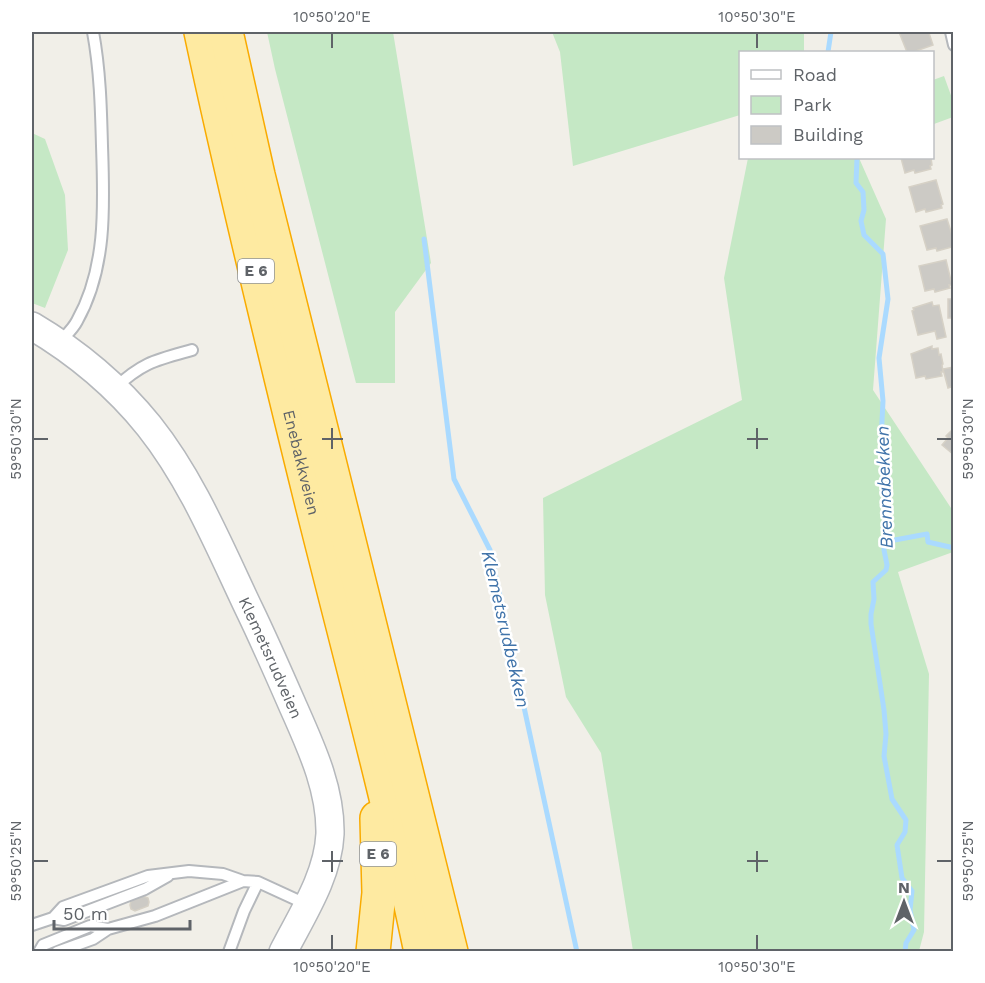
<svg xmlns="http://www.w3.org/2000/svg" width="985" height="983" viewBox="0 0 985 983" font-family="'Work Sans',sans-serif">
	<style>
		.green { fill: #c5e8c5 }
		.lines { fill: none; stroke-linecap: round; stroke-linejoin: round }
		.stream { stroke: #aadaff; stroke-width: 5 }
		.building { fill: #cccac5; stroke: #d6d1c6; stroke-width: 1.5 }
		.service-casing { stroke: #b5b8bc; stroke-width: 14 }
		.tertiary-casing { stroke: #b5b8bc; stroke-width: 30 }
		.trunk-casing { stroke: #f9ab00; stroke-width: 36 }
		.service { stroke: #fff; stroke-width: 10 }
		.tertiary { stroke: #fff; stroke-width: 27 }
		.trunk { stroke: #feeaa1; stroke-width: 33 }
		.ticks { fill: none; stroke: #5f6368; stroke-width: 2 }
		.labels { text-anchor: middle; dominant-baseline: central; stroke-width: 5; stroke-linejoin: round; paint-order: stroke }
		.shield { fill: #fff; stroke: #8f9295; stroke-width: 1.5 }
		.shield-label { font-size: 15px; font-weight: bold; fill: #5f6368 }
		.street-label { font-size: 16px; fill: #5f6368; stroke: #fff }
		.water-label { font-size: 18px; font-style: italic; fill: #4174aa; stroke: #fff }
		.neatline { fill: none; stroke: #5f6368; stroke-width: 2 }
		.ticks-label { font-size: 15px; text-anchor: middle; fill: #5f6368 }
	</style>
	<rect width="100%" height="100%" fill="#f1efe8"/>
	<path class="green" d="M 267,32 L 393,32 L 431,263 L 395,312 L 395,383 L 356,383 L 275,69 Z
		M 552,32 L 804,32 L 804,52 L 740,52 L 740,115 L 573,166 L 560,52 Z
		M 944,76 L 953,101 L 953,117 L 934,124 L 933,80 Z
		M 32,133 L 45,139 L 65,195 L 68,250 L 45,308 L 32,303 Z
		M 748,158 L 859,158 L 886,219 L 873,390 L 953,511 L 953,552 L 898,572 L 929,674 L 924,932 L 919,951 L 633,951 L 601,753 L 566,697 L 545,595 L 543,498 L 742,400 L 724,278 Z"/>
	<g class="lines">
		<path class="stream" d="M 828,52 L 831,32
			M 857,158 L 856,183 L 863,192 L 864,210 L 861,221 L 864,235 L 883,254 L 888,299 L 879,358 L 883,401 L 881,441 L 885,513 L 884,550 L 887,565 L 886,570 L 873,582 L 874,599 L 871,614 L 871,624 L 884,710 L 886,734 L 884,756 L 892,799 L 906,820 L 905,832 L 897,845 L 902,878 L 912,891 L 910,910 L 914,930 L 906,943 L 905,952
			M 424,239 L 454,479 L 490,550 L 577,952
			M 884,542 L 927,534 L 928,542 L 954,548"/>
	</g>
	<path class="building" d="M 899,32 L 931,32 L 929,33 L 933,45 L 913,52 L 907,52 Z
		M 901,158 L 931,158 L 932,165 L 930,166 L 931,169 L 915,173 L 914,170 L 905,173 Z
		M 936,180 L 943,204 L 941,205 L 942,208 L 926,212 L 925,209 L 916,212 L 909,187 Z
		M 947,219 L 954,241 L 952,247 L 937,251 L 936,248 L 927,250 L 920,226 Z
		M 946,260 L 952,285 L 949,285 L 950,288 L 935,292 L 934,289 L 925,291 L 919,266 Z
		M 948,299 L 954,299 L 954,318 L 948,318 Z
		M 932,302 L 933,306 L 939,305 L 946,337 L 937,339 L 935,331 L 918,335 L 912,311 L 914,310 L 913,308 Z
		M 932,346 L 932,349 L 938,348 L 939,355 L 941,354 L 943,364 L 942,365 L 943,372 L 941,372 L 942,376 L 926,379 L 925,376 L 916,378 L 911,354 Z
		M 954,367 L 954,386 L 948,388 L 943,369 Z
		M 954,428 L 954,455 L 942,445 L 948,438 L 946,436 Z
		M 143,896 L 148,898 L 149,902 L 148,906 L 135,911 L 131,909 L 130,905 L 131,901 Z"/>
	<g class="lines">
		<g class="service-casing">
			<path id="service" d="M 951,32 L 954,45
				M 60,342 C 65,336 73,329 77,321 C 107,268 104,205 102,146 C 101,107 100,70 93,32
				M 115,388 C 143,362 156,360 192,350
				M 53,918 L 64,920 L 145,889 L 168,876
				M 32,925 L 53,918 L 63,907 L 148,876 L 189,871 L 223,874 L 243,881
				M 39,952 L 43,945 L 90,926 L 108,929
				M 57,952 L 93,939 L 108,929 L 155,916 L 243,881 L 258,882 L 308,905
				M 229,952 L 244,911 L 258,882"/>
		</g>
		<g class="tertiary-casing">
			<g id="tertiary">
				<path id="s1" d="M 32,326 C 76,352 116,385 149,426 C 192,480 219,546 249,609 C 264,640 278,672 292,704 C 310,745 331,788 330,834 C 328,876 302,915 283,952"/>
			</g>
		</g>
		<g class="trunk-casing">
			<g id="trunk">
				<path id="s2" d="M 201,32 C 235,191 274,350 313,508 C 350,656 390,803 421,952"/>
				<path d="M 226,32 L 258,175 L 451,952"/>
				<path d="M 373,952 L 379,893 L 377,818"/>
			</g>
		</g>
		<use href="#service" class="service"/>
		<use href="#tertiary" class="tertiary"/>
		<use href="#trunk" class="trunk"/>
	</g>
	<path class="ticks" d="M 332,33 L 332,48M 757,33 L 757,48M 332,428 L 332,449M 757,428 L 757,449M 33,439 L 48,439M 322,439 L 343,439M 747,439 L 768,439M 937,439 L 952,439M 332,851 L 332,872M 757,851 L 757,872M 33,861 L 48,861M 322,861 L 343,861M 747,861 L 768,861M 937,861 L 952,861M 332,935 L 332,950M 757,935 L 757,950"/>
	<g class="labels">
		<g class="shield">
			<rect x="238" y="259" width="36" height="24" rx="4.5"/>
			<rect x="360" y="842" width="36" height="24" rx="4.5"/>
		</g>
		<g class="shield-label">
			<text x="256" y="271">E 6</text>
			<text x="378" y="854">E 6</text>
		</g>
		<g class="street-label">
			<text stroke="none"><textPath href="#s2" startOffset="442">Enebakkveien</textPath></text>
			<text stroke="none"><textPath href="#s1" startOffset="417">Klemetsrudveien</textPath></text>
		</g>
		<g class="water-label">
			<text transform="translate(884 487) rotate(-92)">Brennabekken</text>
			<text transform="translate(506 629) rotate(77)">Klemetsrudbekken</text>
		</g>
	</g>
	<rect width="985" height="983" fill="none" stroke="#ffffff" stroke-width="66"/>
	<rect x="739" y="51" width="195" height="108" fill="#ffffff" stroke="#bfc1c3" stroke-width="1.5"/>
	<rect x="751" y="70" width="30" height="9" fill="#ffffff" stroke="#bfc1c3" stroke-width="1.5"/>
	<text x="793" y="81" font-size="18" fill="#5f6368">Road</text>
	<rect x="751" y="96" width="30" height="18" fill="#c5e8c5" stroke="#bfc1c3" stroke-width="1.5"/>
	<text x="793" y="111" font-size="18" fill="#5f6368">Park</text>
	<rect x="751" y="126" width="30" height="18" fill="#cccac5" stroke="#bfc1c3" stroke-width="1.5"/>
	<text x="793" y="141" font-size="18" fill="#5f6368">Building</text>
	<g transform="translate(904 902)" stroke="#ffffff" stroke-width="4.5" paint-order="stroke">
	<path d="M0-4.5L10 22L0 15L-10 22Z" fill="#5f6368"/>
	<text y="-9" font-size="16" font-weight="bold" text-anchor="middle" fill="#5f6368">N</text>
	</g>
	<path d="M54 920v9h136v-9" fill="none" stroke="#5f6368" stroke-width="3"/>
	<text x="63" y="920" font-size="18" fill="#5f6368" stroke="#ffffff" stroke-width="4.5" paint-order="stroke">50 m</text>
	<rect x="33" y="33" width="919" height="917" class="neatline"/>
	<g class="ticks-label">
		<text x="332" y="22">10°50'20"E</text>
		<text x="757" y="22">10°50'30"E</text>
		<text transform="translate(16 439) rotate(-90)" y="5">59°50'30"N</text>
		<text transform="translate(968 439) rotate(-90)" y="5">59°50'30"N</text>
		<text transform="translate(16 861) rotate(-90)" y="5">59°50'25"N</text>
		<text transform="translate(968 861) rotate(-90)" y="5">59°50'25"N</text>
		<text x="332" y="972">10°50'20"E</text>
		<text x="757" y="972">10°50'30"E</text>
	</g>
</svg>
